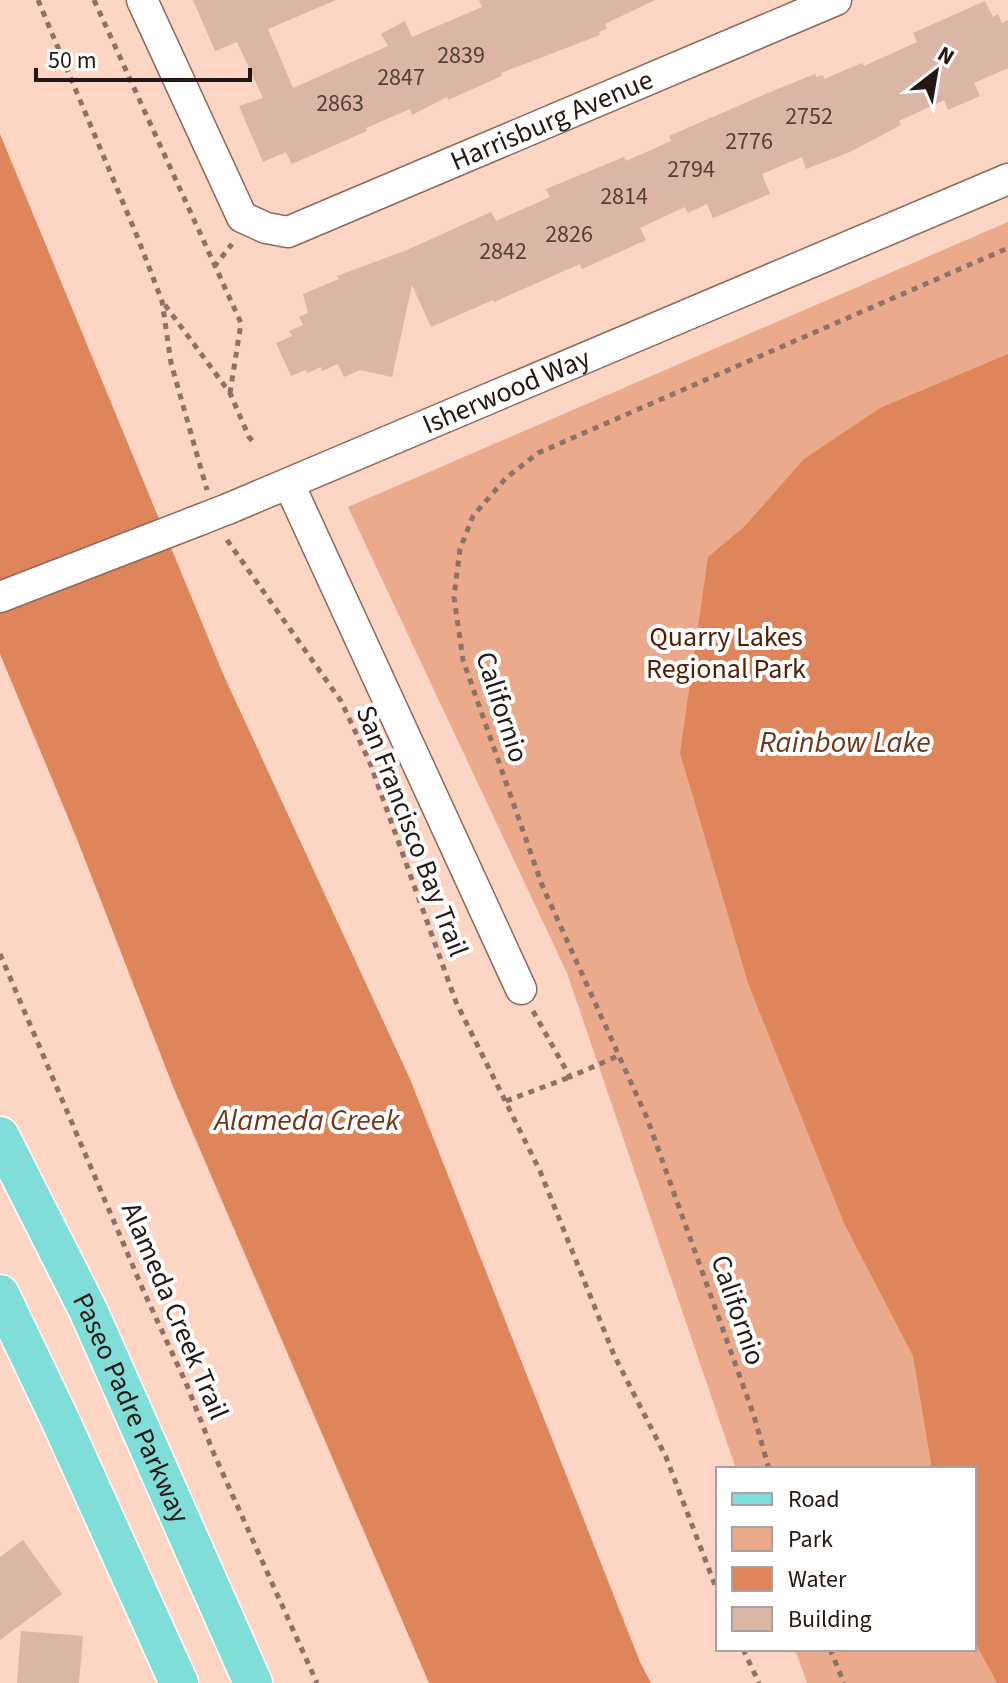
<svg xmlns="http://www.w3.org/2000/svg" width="1008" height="1683" viewBox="0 0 1008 1683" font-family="'Source Sans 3',sans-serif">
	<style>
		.green { fill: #ebaa8c }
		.water { fill: #df855b }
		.building { fill: #dbb5a5 }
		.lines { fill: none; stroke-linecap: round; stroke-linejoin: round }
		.minor-casing { stroke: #8c695a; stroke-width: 33 }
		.major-casing { stroke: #fff; stroke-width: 41 }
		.path { stroke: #8c7267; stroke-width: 5; stroke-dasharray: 6 6; stroke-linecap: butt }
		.minor { stroke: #fff; stroke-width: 30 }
		.major { stroke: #80ddd8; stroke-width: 38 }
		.minor-bridge-casing { stroke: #8c695a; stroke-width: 33; stroke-linecap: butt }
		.minor-bridge { stroke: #fff; stroke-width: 30 }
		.labels { text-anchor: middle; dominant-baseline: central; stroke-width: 8; stroke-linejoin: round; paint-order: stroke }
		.number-label { font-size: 24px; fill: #523f37 }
		.street-label { font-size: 28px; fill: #251812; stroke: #fff }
		.park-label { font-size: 28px; fill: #551c00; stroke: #fff }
		.water-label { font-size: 30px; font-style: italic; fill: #713619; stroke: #fff }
	</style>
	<rect width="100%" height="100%" fill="#fcd5c4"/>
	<path class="green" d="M 1008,222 L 1008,1683 L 807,1683 L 795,1649 L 974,1649 L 974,1469 L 736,1469 L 567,973 L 348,507 Z"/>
	<path class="water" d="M 0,134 L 224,676 L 410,1079 L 640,1662 L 651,1683 L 429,1683 L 174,1089 L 77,839 L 0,654 Z
		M 1008,354 L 1008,1683 L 997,1683 L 974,1640 L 974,1469 L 932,1469 L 913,1356 L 844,1223 L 749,986 L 680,753 L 708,557 L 745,526 L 804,459 L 880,408 Z"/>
	<path class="building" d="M 193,0 L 336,0 L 268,29 L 293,88 L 388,46 L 381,34 L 405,21 L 412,37 L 482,7 L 479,0 L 655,0 L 605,24 L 607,29 L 599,32 L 600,35 L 501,73 L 502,76 L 448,100 L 447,97 L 412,115 L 410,109 L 366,128 L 367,131 L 292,164 L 286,152 L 263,162 L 239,106 L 263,98 L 237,42 L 215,51 Z
		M 985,1 L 993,17 L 998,14 L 1002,23 L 1008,20 L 1008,68 L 974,83 L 980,96 L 948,110 L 944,100 L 899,121 L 901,125 L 850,152 L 806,169 L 802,157 L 762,174 L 770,194 L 713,218 L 707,204 L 688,213 L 685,207 L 640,228 L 646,240 L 582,269 L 580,264 L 494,302 L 493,300 L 431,327 L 412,285 L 392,377 L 360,370 L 344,377 L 338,364 L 322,371 L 321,367 L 307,373 L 306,370 L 291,376 L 276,343 L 292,336 L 289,331 L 303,325 L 299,317 L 308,313 L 303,294 L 339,279 L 337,276 L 407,250 L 491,212 L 496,221 L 550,197 L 546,189 L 624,157 L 626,161 L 671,141 L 669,136 L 775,90 L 815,74 L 816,77 L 823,75 L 824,79 L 862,63 L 864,66 L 917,42 L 913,33 Z
		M 23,1540 L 62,1594 L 0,1640 L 0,1557 Z
		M 21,1631 L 83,1636 L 79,1683 L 17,1683 Z"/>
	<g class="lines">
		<g class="minor-casing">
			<g id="minor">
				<path id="s1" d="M 142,0 L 242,217 L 266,228 L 288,232 L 836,0"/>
				<path d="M 289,484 L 521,989"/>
				<path id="s2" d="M 230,508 L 1008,179"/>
				<path d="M 0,597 L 202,519"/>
			</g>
		</g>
		<g class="major-casing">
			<g id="major">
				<path id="s3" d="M 0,1136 L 88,1310 L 253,1683"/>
				<path d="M 0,1294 L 62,1424 L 179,1683"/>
			</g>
		</g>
		<path class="path" d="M 38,0 L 137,236 L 162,301 L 171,363 L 207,490
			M 94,0 L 241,323 L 230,393
			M 214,267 L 232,244
			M 165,305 L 230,393 L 249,437 L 255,444
			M 227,540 L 341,701 L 370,763 L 456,1002 L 540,1171 L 614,1355 L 666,1457 L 718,1593
			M 0,954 L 144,1292 L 186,1383 L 214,1454 L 317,1683
			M 533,1011 L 570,1077 L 620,1055
			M 506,1101 L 570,1077
			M 769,1469 L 754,1416 L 647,1118 L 542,885 L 463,660 L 454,597 L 460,549 L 473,516 L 506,478 L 538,453 L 1008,248
			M 743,1649 L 759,1683
			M 830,1649 L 844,1683"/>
		<use href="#minor" class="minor"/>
		<use href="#major" class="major"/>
		<g class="minor-bridge-casing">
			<path id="minor-bridge" d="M 202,519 L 230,508"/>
		</g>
		<use href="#minor-bridge" class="minor-bridge"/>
	</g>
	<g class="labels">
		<g class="number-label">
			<text x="461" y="55">2839</text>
			<text x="401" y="77">2847</text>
			<text x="340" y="103">2863</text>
			<text x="809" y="116">2752</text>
			<text x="749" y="141">2776</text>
			<text x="691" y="169">2794</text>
			<text x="624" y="196">2814</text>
			<text x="569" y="234">2826</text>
			<text x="503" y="251">2842</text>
		</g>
		<g class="street-label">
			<text stroke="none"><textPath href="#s1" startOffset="574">Harrisburg Avenue</textPath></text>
			<text stroke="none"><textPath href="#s2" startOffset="300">Isherwood Way</textPath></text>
			<text transform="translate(502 707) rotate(72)">Californio</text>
			<text transform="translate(412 831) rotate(69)">San Francisco Bay Trail</text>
			<text transform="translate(738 1310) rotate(71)">Californio</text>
			<text transform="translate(175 1311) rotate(67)">Alameda Creek Trail</text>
			<text stroke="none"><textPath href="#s3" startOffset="302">Paseo Padre Parkway</textPath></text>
		</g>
		<g class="park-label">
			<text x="726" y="637">Quarry Lakes<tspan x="726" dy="32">Regional Park</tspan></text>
		</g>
		<g class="water-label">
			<text x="845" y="742">Rainbow Lake</text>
			<text x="307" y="1120">Alameda Creek</text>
		</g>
	</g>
	<rect x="716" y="1467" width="260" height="184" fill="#ffffff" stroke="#a8a3a0" stroke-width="2"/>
	<rect x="732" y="1493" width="40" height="12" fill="#80ddd8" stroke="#a8a3a0" stroke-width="2"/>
	<text x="788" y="1507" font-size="24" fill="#251812">Road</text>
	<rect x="732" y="1527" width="40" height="24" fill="#ebaa8c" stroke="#a8a3a0" stroke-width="2"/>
	<text x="788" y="1547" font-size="24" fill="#251812">Park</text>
	<rect x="732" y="1567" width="40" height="24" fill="#df855b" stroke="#a8a3a0" stroke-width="2"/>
	<text x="788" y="1587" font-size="24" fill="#251812">Water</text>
	<rect x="732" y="1607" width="40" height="24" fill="#dbb5a5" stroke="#a8a3a0" stroke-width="2"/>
	<text x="788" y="1627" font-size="24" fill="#251812">Building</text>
	<g transform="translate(936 72) rotate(31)" stroke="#ffffff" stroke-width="6" paint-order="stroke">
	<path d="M0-6L14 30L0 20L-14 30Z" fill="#251812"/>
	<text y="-12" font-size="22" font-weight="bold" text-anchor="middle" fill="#251812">N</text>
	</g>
	<path d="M36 68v12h214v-12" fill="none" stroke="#251812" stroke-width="4"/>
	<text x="48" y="68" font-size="24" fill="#251812" stroke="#ffffff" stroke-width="6" paint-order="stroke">50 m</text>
</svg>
